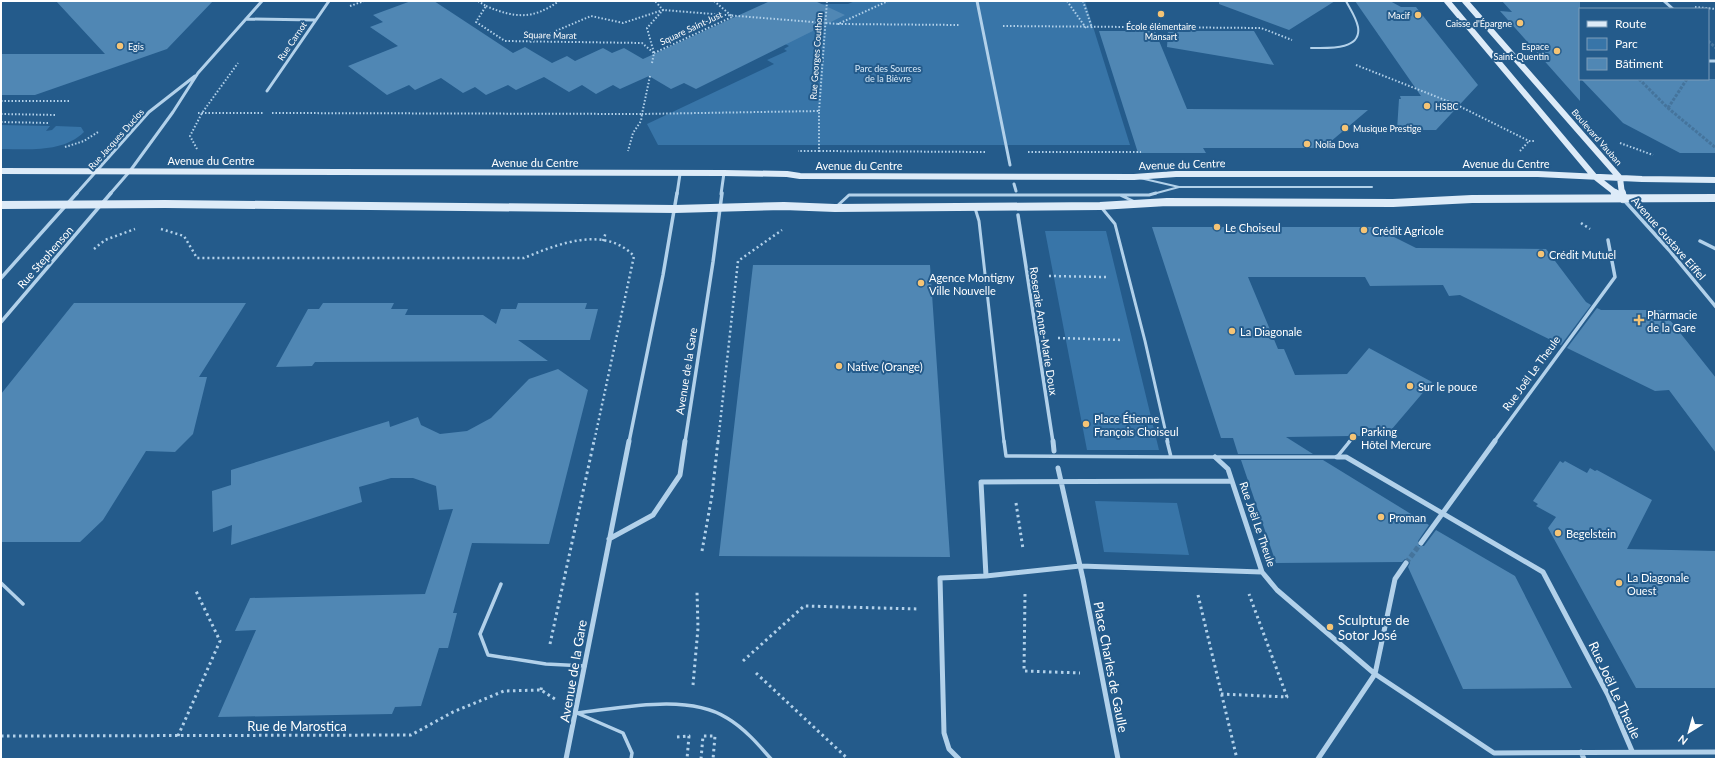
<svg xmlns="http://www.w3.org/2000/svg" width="1717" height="760" viewBox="0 0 1717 760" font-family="Lato,sans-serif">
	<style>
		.green { fill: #3875a8 }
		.building { fill: #5087b4 }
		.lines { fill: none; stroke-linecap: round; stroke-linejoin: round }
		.street-tunnel-far1 { stroke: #45749c; stroke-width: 3; stroke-dasharray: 3 1.5; stroke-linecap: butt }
		.street-tunnel { stroke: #45749c; stroke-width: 5; stroke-dasharray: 5 2.5; stroke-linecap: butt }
		.path-far2 { stroke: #b2d1ea; stroke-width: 2; stroke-dasharray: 1.5 2; stroke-linecap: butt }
		.path-far1 { stroke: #b2d1ea; stroke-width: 2.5; stroke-dasharray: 2 3; stroke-linecap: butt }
		.path { stroke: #b2d1ea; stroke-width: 3; stroke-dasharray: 2.5 3.5; stroke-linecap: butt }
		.lane-far2 { stroke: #b2d1ea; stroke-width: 2 }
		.lane-far1 { stroke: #b2d1ea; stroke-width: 3 }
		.lane { stroke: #b2d1ea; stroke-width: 3.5 }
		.street-far2 { stroke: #b2d1ea; stroke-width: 3 }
		.street-far1 { stroke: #b2d1ea; stroke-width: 3.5 }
		.street { stroke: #b2d1ea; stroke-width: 5 }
		.secondary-far1 { stroke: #ddebf8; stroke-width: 6 }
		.secondary { stroke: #ddebf8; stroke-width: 8 }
		.poi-dot { fill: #f5c475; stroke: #245b8b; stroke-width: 1.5 }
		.labels { text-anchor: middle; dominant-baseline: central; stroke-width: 4; stroke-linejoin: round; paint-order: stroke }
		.far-poi-label { font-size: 9px; fill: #fff; stroke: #245b8b; text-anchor: start }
		.far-street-label { font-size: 9px; fill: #fff; stroke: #245b8b }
		.far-park-label { font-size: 9px; fill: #d6e9f8; stroke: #245b8b }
		.street-label { font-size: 11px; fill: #fff; stroke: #245b8b }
		.poi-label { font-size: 11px; fill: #fff; stroke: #245b8b; text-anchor: start }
		.near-poi-label { font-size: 13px; fill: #fff; stroke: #245b8b; text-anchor: start }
		.near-street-label { font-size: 13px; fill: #fff; stroke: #245b8b }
	</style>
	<rect width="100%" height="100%" fill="#245b8b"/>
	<path class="green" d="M 855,1 L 1085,1 L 1130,145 L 658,145 L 647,124 L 774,64 L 767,60 L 787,51 L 784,49 L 789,46 L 772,37 L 818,4 L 848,4 Z
		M 1,125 L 50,126 L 46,131 L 52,130 L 56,126 L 81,127 L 84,132 C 63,153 28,149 1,149 Z
		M 1045,231 L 1106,231 L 1159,450 L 1087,450 Z
		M 1095,501 L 1177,503 L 1189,555 L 1104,552 Z"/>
	<path class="building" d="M 56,1 L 213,1 L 167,49 L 35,95 L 1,95 L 1,54 L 105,54 Z
		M 411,1 L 434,1 L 513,53 L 525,47 L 552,63 L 567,56 L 575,61 L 603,48 L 612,53 L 624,48 L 643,59 L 770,1 L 815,1 L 845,15 L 696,89 L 684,83 L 671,89 L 649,76 L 620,89 L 613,85 L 596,94 L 582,85 L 569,92 L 544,77 L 516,90 L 508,85 L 486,95 L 475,87 L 463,93 L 441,78 L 415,90 L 409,85 L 387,95 L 348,66 L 398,46 L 370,27 L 383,22 L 373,15 Z
		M 1219,1 L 1335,1 L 1289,30 L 1219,4 Z
		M 1355,1 L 1390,1 L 1401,7 L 1416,7 L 1478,85 L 1436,130 L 1397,130 L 1399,99 L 1401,99 L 1400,96 L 1421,96 Z
		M 1502,1 L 1580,1 L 1580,101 L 1500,11 L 1512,12 Z
		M 1099,31 L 1155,31 L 1187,109 L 1368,110 L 1323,148 L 1203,148 L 1206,153 L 1138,153 Z
		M 1168,31 L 1254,31 L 1274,65 L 1167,47 Z
		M 1581,79 L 1716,79 L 1716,153 L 1680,153 L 1623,123 Z
		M 1152,227 L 1374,227 L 1416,248 L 1546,249 L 1586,302 L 1591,305 L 1561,345 L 1460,295 L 1449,296 L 1443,285 L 1370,286 L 1365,277 L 1248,277 L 1278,349 L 1284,349 L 1295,375 L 1347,374 L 1369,348 L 1432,382 L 1386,436 L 1356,436 L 1353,434 L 1350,436 L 1286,437 L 1313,454 L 1238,454 L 1233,438 L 1221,438 Z
		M 753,265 L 930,265 L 950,557 L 719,556 Z
		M 74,303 L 246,303 L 199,377 L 207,377 L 193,434 L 175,452 L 146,451 L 103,520 L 80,542 L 1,542 L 1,394 Z
		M 323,303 L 394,303 L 391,309 L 408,309 L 405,315 L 483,315 L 496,324 L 501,309 L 516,309 L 518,303 L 587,303 L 585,309 L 598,309 L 590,340 L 518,340 L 548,361 L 315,362 L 312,366 L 276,367 L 308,309 L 319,309 Z
		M 1597,308 L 1601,310 L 1662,310 L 1716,378 L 1716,453 L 1669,390 L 1655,391 L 1567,348 Z
		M 558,369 L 588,390 L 549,544 L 472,543 L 453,613 L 457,613 L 448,648 L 439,648 L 421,706 L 395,707 L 392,714 L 218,717 L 256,630 L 235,631 L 250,598 L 425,594 L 453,509 L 439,510 L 436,486 L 413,478 L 391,478 L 359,487 L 362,502 L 231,545 L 232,525 L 213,532 L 212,491 L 231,485 L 231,470 L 389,421 L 390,427 L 418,417 L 421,425 L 440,434 L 467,431 L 491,418 L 529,379 Z
		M 1241,460 L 1323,460 L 1429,525 L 1418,541 L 1419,546 L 1424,546 L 1436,530 L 1515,576 L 1572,688 L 1463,689 L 1408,567 L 1410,563 L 1408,560 L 1405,559 L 1402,562 L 1276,563 Z
		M 1560,461 L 1563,463 L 1565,461 L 1587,473 L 1590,468 L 1595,471 L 1597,470 L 1652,500 L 1627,549 L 1716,551 L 1716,688 L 1636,688 L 1548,528 L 1556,517 L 1536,506 L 1538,504 L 1533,501 Z"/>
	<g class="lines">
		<path class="street-tunnel-far1" d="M 1708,41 L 1716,48
			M 1639,79 L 1668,108 L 1716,148
			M 1668,108 L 1687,79"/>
		<path class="street-tunnel" d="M 1406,563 L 1421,543"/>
		<path class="path-far2" d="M 478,1 L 486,6 L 476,22 L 505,41 L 642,43 L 654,53
			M 612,1 L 622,1
			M 714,1 L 733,17
			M 1067,1 L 1086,28
			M 1083,1 L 1092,28
			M 350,6 L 364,1
			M 486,6 C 514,18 533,20 559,1
			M 1695,7 L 1716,9
			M 838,24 L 960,25
			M 1003,26 L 1261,28 L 1292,40
			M 530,42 L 591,16 L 623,23 L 663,10 L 838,24 L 888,1
			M 654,53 L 732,17
			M 652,63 L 654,53 L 647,28 L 663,10 L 655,1
			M 1356,65 L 1455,104 L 1529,141 L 1535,141
			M 650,76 L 642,114 L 819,111 L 819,151 L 798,151
			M 1,101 L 71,101
			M 819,111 L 827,1
			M 198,113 L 263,113
			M 272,113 L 642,114 L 641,121 L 633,133 L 628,151
			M 1,114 L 57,115
			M 1,122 L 49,123
			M 1620,143 L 1653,155
			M 65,147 L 84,141 L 98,132
			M 197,149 L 190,136 L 202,113 L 238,63
			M 819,151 L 985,152
			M 1520,151 L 1529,141
			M 1028,152 L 1141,152"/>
		<path class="path-far1" d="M 1581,223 L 1590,229
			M 161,229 L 184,236 L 197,258 L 524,258 C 558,244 604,225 634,256 L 594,442
			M 603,241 L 606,232
			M 94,249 L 105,240 L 135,229
			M 1049,276 L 1106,277
			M 1058,338 L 1123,340
			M 718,442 L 738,261 L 782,230"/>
		<path class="path" d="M 1016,503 L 1023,549
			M 702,551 L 712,495 L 718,441
			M 1025,594 L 1024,671 L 1080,673
			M 1198,595 L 1237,759
			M 550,644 L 594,441
			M 743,661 L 804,606 L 919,609
			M 756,673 L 848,759
			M 693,685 L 698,628 L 697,592
			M 541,690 L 542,684
			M 1221,694 L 1287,697 L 1249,594
			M 1,736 L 411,735 L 453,712 L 504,691 L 541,690 L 555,699
			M 178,736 L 220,641 L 196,591
			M 677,737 L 689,736 L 687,759
			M 701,759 L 703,736 L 715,736 L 713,759"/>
		<path class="lane-far2" d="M 1311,48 C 1326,48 1362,51 1358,27 C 1356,17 1350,9 1346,1
			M 1140,178 L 1179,187 L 1372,187
			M 1153,194 L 1179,187"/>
		<path class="lane-far1" d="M 1120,195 L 1135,202
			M 836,207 L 849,195 L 1149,195 L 1156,193
			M 1101,207 L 1115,224 L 1145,341 L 1168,442
			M 975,208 L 979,221 L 1004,442
			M 1349,442 L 1353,437"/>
		<path class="lane" d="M 1004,441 L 1006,456 L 1171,457 L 1167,441
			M 1171,457 L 1337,457 L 1350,441
			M 1,583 L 23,604
			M 501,584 L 480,634 L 488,655 L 546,664 L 585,666
			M 577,713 C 621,708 688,693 727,718 C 744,728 758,744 771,759
			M 577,713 L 623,733 L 632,753 L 631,759"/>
		<path class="street-far2" d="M 977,1 L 1010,165
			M 1664,1 L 1673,9
			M 246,19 L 315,20
			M 1708,61 L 1716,61
			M 267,91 L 329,1
			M 1014,184 L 1016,191
			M 76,194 L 149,112 L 195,76
			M 110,194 L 130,171 L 173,112 L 198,73 L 262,1
			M 677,194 L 680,174
			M 721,194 L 724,173"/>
		<path class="street-far1" d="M 1623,199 L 1669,250 L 1716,307
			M 1018,215 L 1053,442
			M 1700,241 L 1716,249
			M 1,278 L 77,193
			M 1,322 L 111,193
			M 629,442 L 663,275 L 677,193
			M 685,442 L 713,262 L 722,193
			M 1494,442 L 1615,277 L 1608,240"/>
		<path class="street" d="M 1053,441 L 1054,451
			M 1215,457 L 1228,469 L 1262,572 L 1277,590 L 1375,674 L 1494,753 L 1716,752
			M 1337,457 L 1346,457 L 1543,572 L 1608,695 L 1632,751
			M 1058,468 L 1083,579 L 1118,759
			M 609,539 L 653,515 L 680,475 L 685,441
			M 1421,543 L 1495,441
			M 986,576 L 981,482 L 1232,481
			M 1581,752 L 1584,759
			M 566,759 L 629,441
			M 959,759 L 949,749 L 944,733 L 940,578 L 986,576 L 1080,566 L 1262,572
			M 1318,759 L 1375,674 L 1395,579 L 1406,563"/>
		<path class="secondary-far1" d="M 1447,1 L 1594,176 L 1617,194
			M 1465,1 L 1620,178 L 1622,194
			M 1,171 L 724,173 L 787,174 L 800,176 L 1134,177 L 1176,174 L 1538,174 L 1642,179 L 1716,180"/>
		<path class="secondary" d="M 1615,193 L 1623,199
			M 1622,193 L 1623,199
			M 1,205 L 165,204 L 675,209 L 784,206 L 835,208 L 1100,206 L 1167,202 L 1393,203 L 1472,199 L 1716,198"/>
	</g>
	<g class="poi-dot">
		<circle cx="1161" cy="14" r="4"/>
		<circle cx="1418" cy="15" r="4"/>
		<circle cx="1520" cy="23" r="4"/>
		<circle cx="120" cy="46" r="4"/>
		<circle cx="1557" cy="51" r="4"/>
		<circle cx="1427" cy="106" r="4"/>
		<circle cx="1345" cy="128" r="4"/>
		<circle cx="1307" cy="144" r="4"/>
		<circle cx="1217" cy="227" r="4"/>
		<circle cx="1364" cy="230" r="4"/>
		<circle cx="1541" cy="254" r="4"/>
		<circle cx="921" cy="283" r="4"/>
		<path d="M1637 314h4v4h4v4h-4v4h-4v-4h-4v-4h4z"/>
		<circle cx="1232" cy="331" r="4"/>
		<circle cx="839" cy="366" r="4"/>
		<circle cx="1410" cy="386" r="4"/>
		<circle cx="1086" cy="424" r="4"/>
		<circle cx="1353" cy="437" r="4"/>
		<circle cx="1381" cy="517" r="4"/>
		<circle cx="1558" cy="533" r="4"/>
		<circle cx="1619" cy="583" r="4"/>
		<circle cx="1330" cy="627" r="4"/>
	</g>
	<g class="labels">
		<g class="far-poi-label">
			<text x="1410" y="15" text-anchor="end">Macif</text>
			<text x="1512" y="23" text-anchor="end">Caisse d'Épargne</text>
			<text x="1161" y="26" text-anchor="middle">École élémentaire<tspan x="1161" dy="10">Mansart</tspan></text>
			<text x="128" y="46">Egis</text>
			<text x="1549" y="46" text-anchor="end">Espace<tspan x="1549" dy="10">Saint-Quentin</tspan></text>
			<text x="1435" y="106">HSBC</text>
			<text x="1353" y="128">Musique Prestige</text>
			<text x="1315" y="144">Nolia Dova</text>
		</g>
		<g class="far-street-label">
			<text transform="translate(691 28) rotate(-25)">Square Saint-Just</text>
			<text transform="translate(550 35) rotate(1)">Square Marat</text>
			<text transform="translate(292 41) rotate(-56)">Rue Carnot</text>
			<text transform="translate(816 56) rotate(-86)">Rue Georges Couthon</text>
			<text transform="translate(1597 137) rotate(49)">Boulevard Vauban</text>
			<text transform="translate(116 139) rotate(-48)">Rue Jacques Duclos</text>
		</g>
		<g class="far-park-label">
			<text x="888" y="68">Parc des Sources<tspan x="888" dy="10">de la Bièvre</tspan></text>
		</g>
		<g class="street-label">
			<text x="211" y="160">Avenue du Centre</text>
			<text x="535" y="162">Avenue du Centre</text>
			<text x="1506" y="163">Avenue du Centre</text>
			<text transform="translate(1182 164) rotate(-2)">Avenue du Centre</text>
			<text x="859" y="165">Avenue du Centre</text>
			<text transform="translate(1669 238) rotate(49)">Avenue Gustave Eiffel</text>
			<text transform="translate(45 257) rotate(-49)">Rue Stephenson</text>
			<text transform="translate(1044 331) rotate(81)">Roseraie Anne-Marie Doux</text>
			<text transform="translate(686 371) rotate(-81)">Avenue de la Gare</text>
			<text transform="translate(1531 373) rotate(-54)">Rue Joël Le Theule</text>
			<text transform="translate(1258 524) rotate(71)">Rue Joël Le Theule</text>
		</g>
		<g class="poi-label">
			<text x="1225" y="227">Le Choiseul</text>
			<text x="1372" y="230">Crédit Agricole</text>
			<text x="1549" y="254">Crédit Mutuel</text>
			<text x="929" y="277">Agence Montigny<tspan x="929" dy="13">Ville Nouvelle</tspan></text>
			<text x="1647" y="314">Pharmacie<tspan x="1647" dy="13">de la Gare</tspan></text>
			<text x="1240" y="331">La Diagonale</text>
			<text x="847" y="366">Native (Orange)</text>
			<text x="1418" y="386">Sur le pouce</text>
			<text x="1094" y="418">Place Étienne<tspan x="1094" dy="13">François Choiseul</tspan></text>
			<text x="1361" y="431">Parking<tspan x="1361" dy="13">Hôtel Mercure</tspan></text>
			<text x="1389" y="517">Proman</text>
			<text x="1566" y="533">Begelstein</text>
			<text x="1627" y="577">La Diagonale<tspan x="1627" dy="13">Ouest</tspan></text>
		</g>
		<g class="near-poi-label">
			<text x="1338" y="620">Sculpture de<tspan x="1338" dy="15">Sotor José</tspan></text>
		</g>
		<g class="near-street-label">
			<text transform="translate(1111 667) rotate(79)">Place Charles de Gaulle</text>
			<text transform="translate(573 671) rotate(-80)">Avenue de la Gare</text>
			<text transform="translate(1615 690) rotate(65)">Rue Joël Le Theule</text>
			<text x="297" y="726">Rue de Marostica</text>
		</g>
	</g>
	<rect width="1717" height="760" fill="none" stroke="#ffffff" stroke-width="4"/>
	<rect x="1579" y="8" width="130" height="72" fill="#245b8b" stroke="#7c9db9"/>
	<rect x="1587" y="21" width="20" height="6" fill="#ddebf8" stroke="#7c9db9"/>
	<text x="1615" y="28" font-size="12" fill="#ffffff">Route</text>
	<rect x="1587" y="38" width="20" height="12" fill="#3875a8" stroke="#7c9db9"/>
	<text x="1615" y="48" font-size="12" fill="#ffffff">Parc</text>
	<rect x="1587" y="58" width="20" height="12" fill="#5087b4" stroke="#7c9db9"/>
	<text x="1615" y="68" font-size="12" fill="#ffffff">Bâtiment</text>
	<g transform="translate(1689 732) rotate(217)" stroke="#245b8b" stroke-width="3" paint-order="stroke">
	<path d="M0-3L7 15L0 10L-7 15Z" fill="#ffffff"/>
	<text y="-6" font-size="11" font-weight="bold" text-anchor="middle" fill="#ffffff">N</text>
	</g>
</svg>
